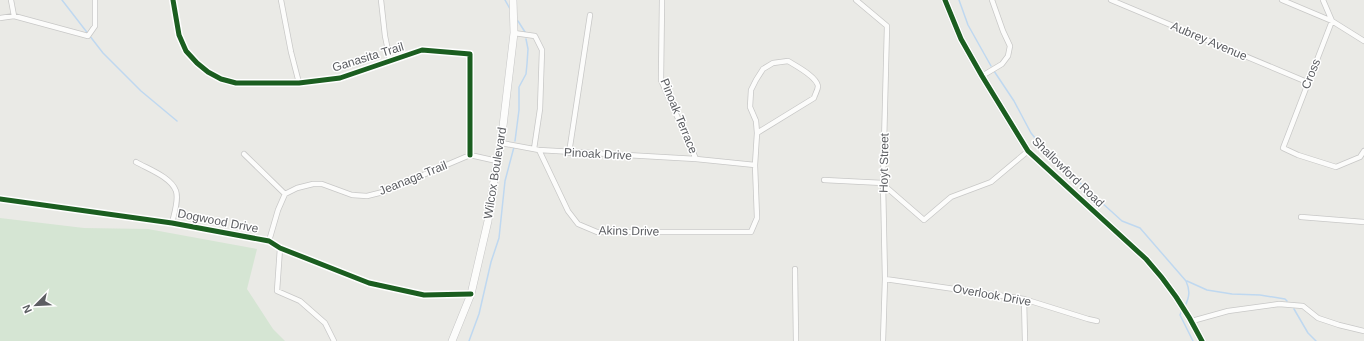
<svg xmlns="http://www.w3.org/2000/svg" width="1364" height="341" viewBox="0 0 1364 341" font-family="Arial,sans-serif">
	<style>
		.green { fill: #d5e5d3 }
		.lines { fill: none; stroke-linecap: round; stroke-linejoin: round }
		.stream { stroke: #bfd8f0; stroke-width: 1.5 }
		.minor-casing { stroke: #c8c8c7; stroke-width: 6 }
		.tertiary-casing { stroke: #c8c8c7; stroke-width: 8 }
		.secondary-casing { stroke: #c6c6c6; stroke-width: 8 }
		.minor { stroke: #fcfcfb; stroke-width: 4.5 }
		.tertiary { stroke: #fcfcfb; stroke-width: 6 }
		.secondary { stroke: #fcfcfb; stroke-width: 7 }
		.cycleway-casing { stroke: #fff; stroke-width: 8 }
		.cycleway { stroke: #1b5e20; stroke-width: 5 }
		.labels { text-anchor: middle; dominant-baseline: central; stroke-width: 3; stroke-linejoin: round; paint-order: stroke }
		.street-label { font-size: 12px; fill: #5c5e62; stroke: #fff }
	</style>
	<rect width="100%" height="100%" fill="#eaeae6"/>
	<path class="green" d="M 0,218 L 84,228 L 148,229 L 257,249 L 247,289 L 273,329 L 285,341 L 0,341 Z"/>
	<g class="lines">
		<path class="stream" d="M 62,0 L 103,53 L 141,91 L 177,121
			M 505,0 L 510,9
			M 959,0 L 968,25 L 991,66
			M 518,21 L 525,32
			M 994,71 L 1014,101 L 1031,133 L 1048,154 L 1122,221 L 1140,228 L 1186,281 C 1190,290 1190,296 1185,306
			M 515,141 L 519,110 L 519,87 L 526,74 L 527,64 L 528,49 L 526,39
			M 1187,281 L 1207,290 L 1232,294 L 1260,295 L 1285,299 L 1287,301
			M 1294,309 L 1308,333 L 1316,341
			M 1182,310 L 1180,315 L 1193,341
			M 469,341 L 479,314 L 491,262 L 499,238 L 505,181 L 514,147"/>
		<g class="minor-casing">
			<path id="minor" d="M 11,0 L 14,16
				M 173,0 L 179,35 L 186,51 L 197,63 L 208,72 L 221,79 L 236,83 L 299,83 L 340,78 L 422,50 L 470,54 L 470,155
				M 281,0 L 291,52 L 299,83
				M 381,0 L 385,36 L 390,60
				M 662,0 L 661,80 L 696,159
				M 856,0 L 887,26 L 883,183 L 885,279 L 883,341
				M 1111,0 L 1307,82
				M 1282,0 L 1332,21 L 1364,41
				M 1323,0 L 1332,21 L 1283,148 L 1298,155 L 1336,167 L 1360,157 L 1364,151
				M 0,18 L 14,16 L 88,36 L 95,26 L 95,0
				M 514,33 L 535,36 L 542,50 L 540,109 L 534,149
				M 788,61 C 796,66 816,76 818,86 C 818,90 815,94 814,98 L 757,133 L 756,121 L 750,107 L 751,90 L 756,80 L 763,69 L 773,63 Z
				M 982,76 L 1002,64 L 1008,56 L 1010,46 L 1003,31 L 992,0
				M 501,143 L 539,150 L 696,159 L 755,165
				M 539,150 L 568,211 L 578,224 L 597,232 L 751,232 L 757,218 L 755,165 L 757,133
				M 569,153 L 590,15
				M 244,154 L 285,194
				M 136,162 C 148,169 171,177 176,191 C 179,200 174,214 172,223
				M 824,180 L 883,183 L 886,187 L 924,220 L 951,197 L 991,182 L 1028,151
				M 0,199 L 172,223 L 269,241 L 280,248 L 369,283 L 424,295 L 471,294
				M 1301,217 L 1364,222
				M 269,241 L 278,210 L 285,194 L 297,188 L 313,184 L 322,184 L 352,195 L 367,196 L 383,192 L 470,155 L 497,161
				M 280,248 L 277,291 L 300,301 L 325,323 L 334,341
				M 795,269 L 796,341
				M 885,279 L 1024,299 L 1088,319 L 1097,321
				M 1024,299 L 1025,341
				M 1192,321 L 1228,311 L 1279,304 L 1303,306 L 1318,318 L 1339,325 L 1364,331"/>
		</g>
		<g class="tertiary-casing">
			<path id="tertiary" d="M 945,0 L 961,39 L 982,76 L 1028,151 L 1146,259 C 1168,283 1187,311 1202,341"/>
		</g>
		<g class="secondary-casing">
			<path id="secondary" d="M 452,341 L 471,294 L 488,221 L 497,161 L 501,143 L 514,33 L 513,0"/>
		</g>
		<use href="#minor" class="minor"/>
		<use href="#tertiary" class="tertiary"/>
		<use href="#secondary" class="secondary"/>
		<g class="cycleway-casing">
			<path id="cycleway" d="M 173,0 L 179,35 L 186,51 L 197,63 L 208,72 L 221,79 L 236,83 L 299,83 L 340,78 L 422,50 L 470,54 L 470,155
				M 945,0 L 961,39 L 982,76 L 1028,151 L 1146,259 C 1168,283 1187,311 1202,341
				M 0,199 L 172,223 L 269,241 L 280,248 L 369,283 L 424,295 L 471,294"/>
		</g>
		<use href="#cycleway" class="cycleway"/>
	</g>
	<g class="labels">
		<g class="street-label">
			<text transform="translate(1209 41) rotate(23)">Aubrey Avenue</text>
			<text transform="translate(368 57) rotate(-17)">Ganasita Trail</text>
			<text transform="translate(1311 74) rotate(-68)">Cross</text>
			<text transform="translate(679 116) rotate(68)">Pinoak Terrace</text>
			<text transform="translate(598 154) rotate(3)">Pinoak Drive</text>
			<text transform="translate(884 163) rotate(-89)">Hoyt Street</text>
			<text transform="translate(1068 172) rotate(44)">Shallowford Road</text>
			<text transform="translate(495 173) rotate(-81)">Wilcox Boulevard</text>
			<text transform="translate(413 178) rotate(-22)">Jeanaga Trail</text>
			<text transform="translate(218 221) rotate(11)">Dogwood Drive</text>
			<text transform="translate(629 231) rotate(1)">Akins Drive</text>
			<text transform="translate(992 295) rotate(10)">Overlook Drive</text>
		</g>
	</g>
	<g transform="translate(36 305) rotate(246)" stroke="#ffffff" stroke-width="3" paint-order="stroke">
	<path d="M0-3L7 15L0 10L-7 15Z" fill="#5c5e62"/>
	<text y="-6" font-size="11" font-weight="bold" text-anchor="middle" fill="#5c5e62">N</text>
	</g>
</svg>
